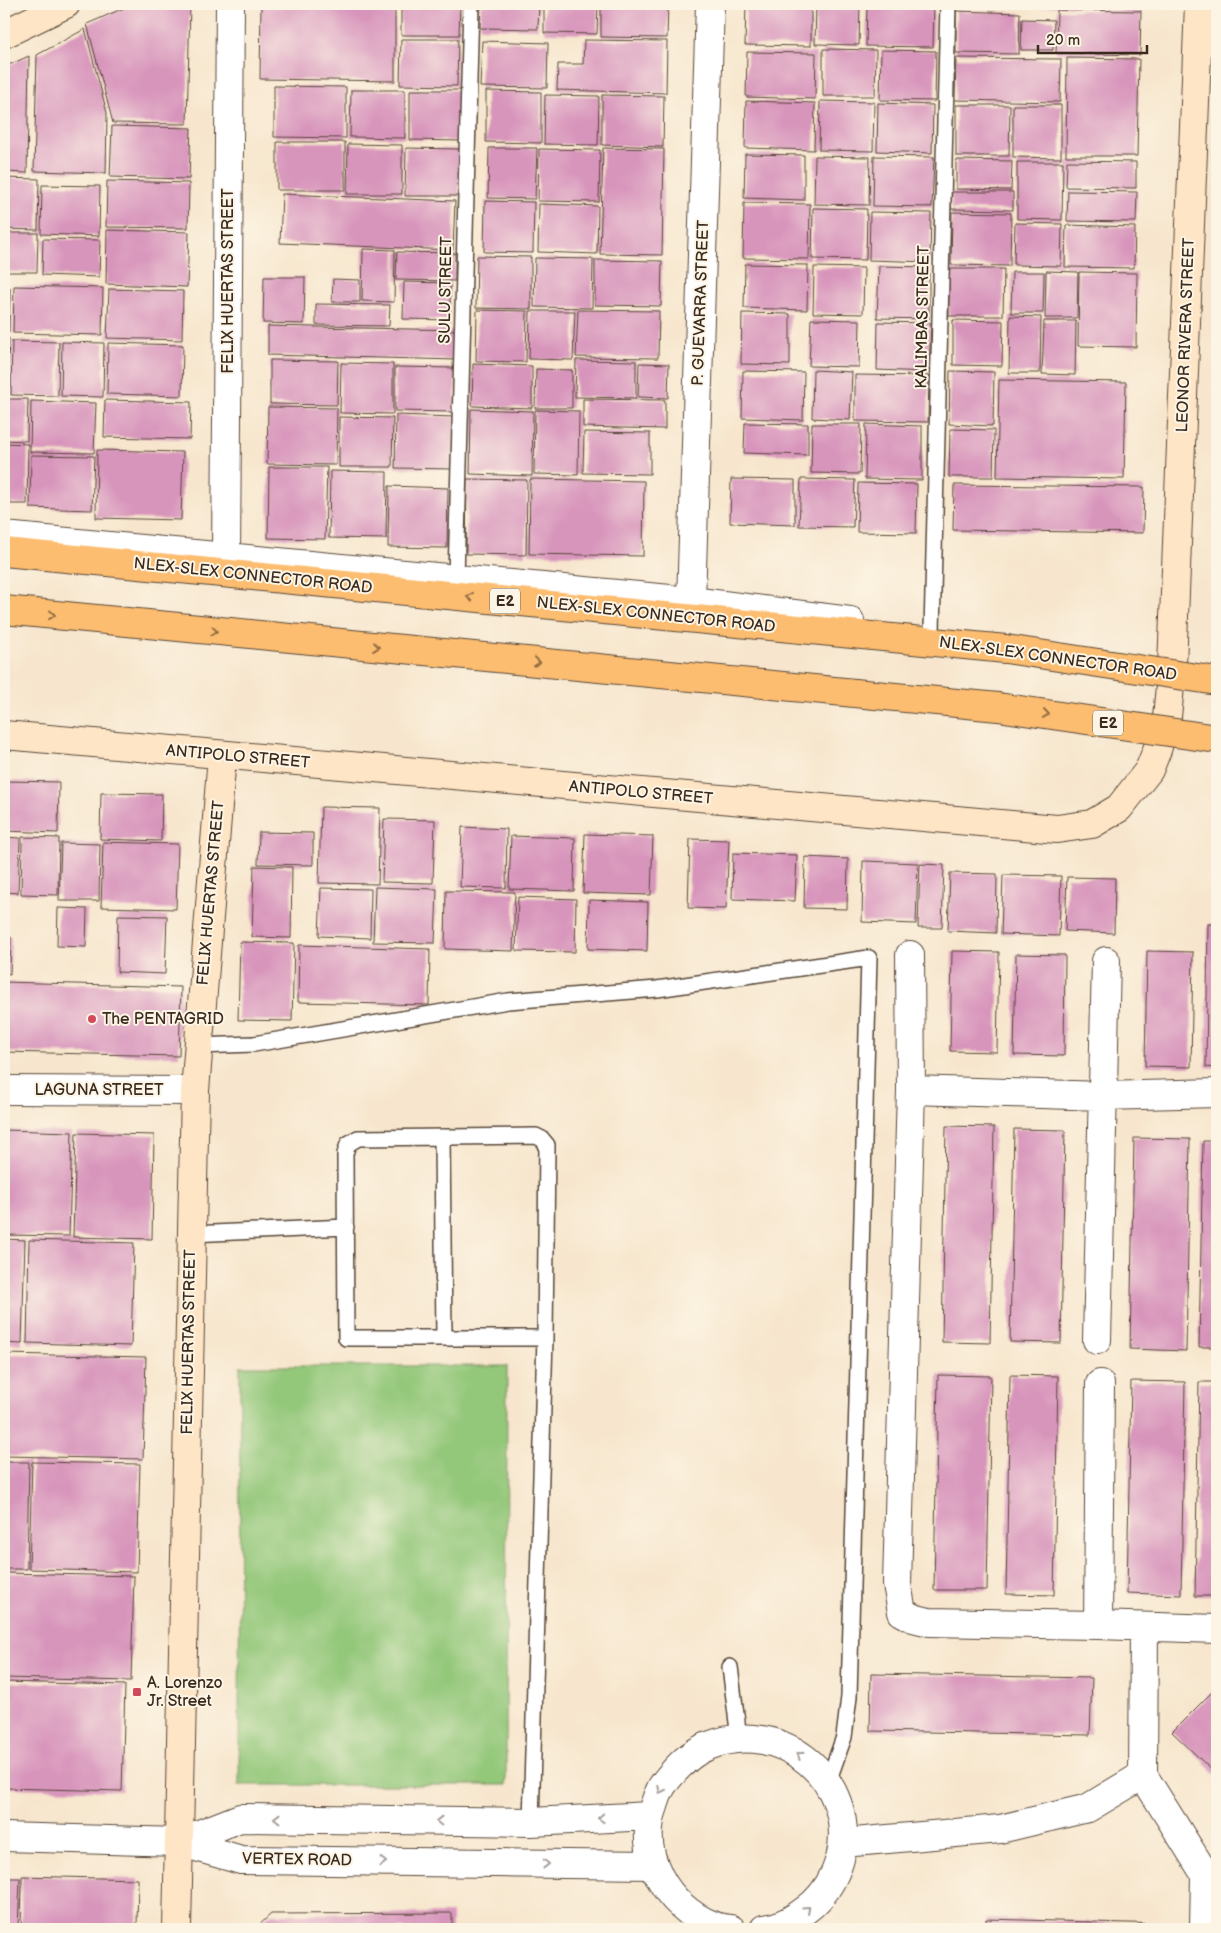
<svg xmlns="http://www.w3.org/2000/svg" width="1221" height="1933" viewBox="0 0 1221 1933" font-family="'Balsamiq Sans',sans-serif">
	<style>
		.green { fill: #93c779; stroke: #67784c }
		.building { fill: #d895bc }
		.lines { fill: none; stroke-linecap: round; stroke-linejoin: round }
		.lane-casing { stroke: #574638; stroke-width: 18 }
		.street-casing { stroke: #574638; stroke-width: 30 }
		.secondary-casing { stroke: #574638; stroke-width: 30 }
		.highway-casing { stroke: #574638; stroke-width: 30 }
		.lane { stroke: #fff; stroke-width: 15 }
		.street { stroke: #fff; stroke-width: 28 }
		.secondary { stroke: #fee5c5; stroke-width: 28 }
		.highway { stroke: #fcbd6f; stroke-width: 28 }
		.highway-bridge-casing { stroke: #574638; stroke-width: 30; stroke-linecap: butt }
		.highway-bridge { stroke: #fcbd6f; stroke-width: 28 }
		.oneway { stroke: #926c42 }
		.oneway2 { stroke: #a79f9a }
		.poi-dot { fill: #d1495b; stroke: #fcf5e5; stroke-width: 2 }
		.labels { text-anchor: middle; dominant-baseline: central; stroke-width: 4; stroke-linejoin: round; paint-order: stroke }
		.shield { fill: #fcf5e5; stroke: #75675a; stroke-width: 1 }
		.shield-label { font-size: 15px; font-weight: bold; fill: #3b2a1e }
		.street-label { font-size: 16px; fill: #3b2a1e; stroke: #fcf5e5 }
		.poi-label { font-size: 16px; fill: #3b2a1e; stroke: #fcf5e5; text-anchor: start }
	</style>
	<rect width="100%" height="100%" fill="#fcf5e5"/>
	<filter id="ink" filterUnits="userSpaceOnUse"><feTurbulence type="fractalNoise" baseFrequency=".02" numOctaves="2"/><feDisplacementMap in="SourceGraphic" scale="10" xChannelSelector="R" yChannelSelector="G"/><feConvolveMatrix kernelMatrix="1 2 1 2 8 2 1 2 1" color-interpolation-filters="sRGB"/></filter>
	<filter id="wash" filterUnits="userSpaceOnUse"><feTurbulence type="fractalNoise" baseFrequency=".0096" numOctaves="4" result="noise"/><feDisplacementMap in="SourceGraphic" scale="20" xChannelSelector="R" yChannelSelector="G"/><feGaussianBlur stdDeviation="1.12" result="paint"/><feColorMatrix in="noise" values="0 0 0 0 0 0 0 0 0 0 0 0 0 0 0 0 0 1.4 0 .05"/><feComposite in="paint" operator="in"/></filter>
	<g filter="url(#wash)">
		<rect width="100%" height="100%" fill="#f7e6cd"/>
		<path class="green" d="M 240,1366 L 507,1366 L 506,1785 L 239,1785 Z"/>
		<g id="blocks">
			<path class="building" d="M 133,4 L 190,4 L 187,124 L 113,123 L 87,24 Z
				M 261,4 L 395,4 L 395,81 L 260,79 Z
				M 401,4 L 460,4 L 459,35 L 401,35 Z
				M 481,4 L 539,4 L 538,29 L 480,28 Z
				M 544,4 L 598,4 L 597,34 L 544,33 Z
				M 601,4 L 668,4 L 667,38 L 601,37 Z
				M 746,4 L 811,4 L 811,46 L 745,45 Z
				M 816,4 L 860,4 L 859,45 L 815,44 Z
				M 867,4 L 934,4 L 933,47 L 866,46 Z
				M 1030,4 L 1094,4 L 1094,7 L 1030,6 Z
				M 1098,4 L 1143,4 L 1143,7 L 1098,6 Z
				M 1057,10 L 1141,11 L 1140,55 L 1056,53 Z
				M 956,11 L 1020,13 L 1019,54 L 956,53 Z
				M 1022,19 L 1054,20 L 1053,50 L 1021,50 Z
				M 85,29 L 107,113 L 106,173 L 34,171 L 37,55 Z
				M 401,39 L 458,39 L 457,86 L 400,85 Z
				M 584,40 L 667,41 L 666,93 L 557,90 L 558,64 L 583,64 Z
				M 482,41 L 548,43 L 547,88 L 480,87 Z
				M 823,49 L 876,50 L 875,96 L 823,96 Z
				M 881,50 L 936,51 L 935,101 L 880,100 Z
				M 747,52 L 816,53 L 815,99 L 746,97 Z
				M 29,56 L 27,173 L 4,172 L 4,67 Z
				M 956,58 L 1061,59 L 1060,102 L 955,100 Z
				M 1067,58 L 1139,59 L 1137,156 L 1066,156 Z
				M 274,86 L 346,87 L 346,138 L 274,137 Z
				M 351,90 L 405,90 L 405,138 L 350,137 Z
				M 410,90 L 462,90 L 461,141 L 410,140 Z
				M 486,91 L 541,92 L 541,143 L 486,142 Z
				M 545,95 L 599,96 L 598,145 L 544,144 Z
				M 602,95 L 664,96 L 663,147 L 602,145 Z
				M 746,101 L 815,103 L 814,150 L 745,148 Z
				M 820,101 L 874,102 L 873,151 L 819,150 Z
				M 878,103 L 933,105 L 932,153 L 877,151 Z
				M 956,105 L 1010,105 L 1009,156 L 956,156 Z
				M 1013,105 L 1061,105 L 1061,158 L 1013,157 Z
				M 112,126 L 191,128 L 189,179 L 110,177 Z
				M 277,142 L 345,142 L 345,190 L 277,190 Z
				M 348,144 L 402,145 L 402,194 L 347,194 Z
				M 406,148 L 459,149 L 459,196 L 405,196 Z
				M 489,148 L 537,148 L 535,199 L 488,198 Z
				M 603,148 L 664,149 L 662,255 L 600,254 Z
				M 539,149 L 600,150 L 599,202 L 538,201 Z
				M 745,154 L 804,155 L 804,200 L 744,198 Z
				M 815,156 L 870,157 L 869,205 L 814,204 Z
				M 874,156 L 934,157 L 932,207 L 873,206 Z
				M 956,160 L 1012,161 L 1011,190 L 956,189 Z
				M 1067,161 L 1136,162 L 1136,188 L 1066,187 Z
				M 1017,162 L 1063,162 L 1062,220 L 1017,219 Z
				M 4,178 L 39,179 L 38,230 L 4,229 Z
				M 107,181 L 189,183 L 188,228 L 106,227 Z
				M 42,185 L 100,186 L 99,236 L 41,234 Z
				M 1068,191 L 1137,192 L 1136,222 L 1067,221 Z
				M 952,192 L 1013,192 L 1013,210 L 951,209 Z
				M 282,194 L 455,201 L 453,250 L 280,243 Z
				M 485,201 L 534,202 L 533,253 L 484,252 Z
				M 744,203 L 810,204 L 809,259 L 743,258 Z
				M 539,204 L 598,206 L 597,254 L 538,252 Z
				M 813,208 L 867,209 L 866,260 L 812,259 Z
				M 870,212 L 931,213 L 930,262 L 869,260 Z
				M 952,212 L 1011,213 L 1010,266 L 951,265 Z
				M 1015,223 L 1062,224 L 1061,266 L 1014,265 Z
				M 1066,225 L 1135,227 L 1134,268 L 1065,267 Z
				M 107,230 L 189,232 L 187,287 L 106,284 Z
				M 7,233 L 38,233 L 37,272 L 5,272 Z
				M 43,239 L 100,240 L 99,277 L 42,275 Z
				M 363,249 L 395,250 L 394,302 L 362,301 Z
				M 397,252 L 455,253 L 455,281 L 396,280 Z
				M 477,256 L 531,257 L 531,309 L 476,308 Z
				M 535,258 L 593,259 L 592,308 L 534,307 Z
				M 595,260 L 662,261 L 661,306 L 595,305 Z
				M 745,264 L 808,265 L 807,310 L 744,308 Z
				M 879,266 L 929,267 L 929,319 L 877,318 Z
				M 814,267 L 864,268 L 863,314 L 813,313 Z
				M 949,269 L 1004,269 L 1003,316 L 949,316 Z
				M 1046,271 L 1078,272 L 1077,318 L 1045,318 Z
				M 1012,272 L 1044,272 L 1043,313 L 1011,313 Z
				M 1079,272 L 1137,273 L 1136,347 L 1078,346 Z
				M 264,277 L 305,277 L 304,324 L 263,323 Z
				M 333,279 L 360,280 L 360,302 L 332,302 Z
				M 404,282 L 450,283 L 450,320 L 403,319 Z
				M 14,286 L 103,288 L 102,335 L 13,333 Z
				M 4,287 L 10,287 L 9,332 L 4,332 Z
				M 109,289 L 183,291 L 182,340 L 107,338 Z
				M 316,304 L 390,305 L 389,326 L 316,325 Z
				M 477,310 L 527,311 L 526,362 L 476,361 Z
				M 578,310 L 659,311 L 658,358 L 576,357 Z
				M 530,311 L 575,311 L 573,360 L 529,359 Z
				M 742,313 L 790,314 L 790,365 L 741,364 Z
				M 1010,316 L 1041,317 L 1040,373 L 1009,373 Z
				M 811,319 L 860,320 L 859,367 L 809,366 Z
				M 953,320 L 1003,321 L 1002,366 L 953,365 Z
				M 1044,321 L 1076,321 L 1075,375 L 1042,374 Z
				M 878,322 L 931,323 L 929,372 L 877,370 Z
				M 268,326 L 458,330 L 457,360 L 268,355 Z
				M 4,338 L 9,338 L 7,395 L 4,395 Z
				M 12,341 L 59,342 L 58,396 L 11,395 Z
				M 62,342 L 104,343 L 103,397 L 61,396 Z
				M 108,343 L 183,345 L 182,396 L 107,394 Z
				M 270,360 L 338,361 L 337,405 L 270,404 Z
				M 576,360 L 636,361 L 636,398 L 575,397 Z
				M 341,363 L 393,364 L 393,414 L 340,413 Z
				M 639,363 L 669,364 L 668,398 L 638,397 Z
				M 473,364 L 532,366 L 532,408 L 472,406 Z
				M 395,367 L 456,368 L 455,412 L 395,411 Z
				M 536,369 L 572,370 L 572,408 L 535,408 Z
				M 813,370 L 852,372 L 850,420 L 812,418 Z
				M 743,371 L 804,372 L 803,420 L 742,418 Z
				M 950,371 L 994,372 L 993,426 L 949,424 Z
				M 855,375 L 929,376 L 928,422 L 855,421 Z
				M 999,380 L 1126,382 L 1124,479 L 997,477 Z
				M 4,399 L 28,399 L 27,441 L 4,440 Z
				M 583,399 L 665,400 L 665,429 L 583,427 Z
				M 105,400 L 191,402 L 190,439 L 104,437 Z
				M 31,401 L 96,403 L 94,453 L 30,452 Z
				M 268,407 L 337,408 L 336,465 L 267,464 Z
				M 471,409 L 533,411 L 532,476 L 470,474 Z
				M 535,410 L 579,411 L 578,475 L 534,474 Z
				M 396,415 L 455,417 L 453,469 L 395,468 Z
				M 339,417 L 393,418 L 392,467 L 339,467 Z
				M 745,423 L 808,424 L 808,455 L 744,453 Z
				M 812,424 L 861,424 L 860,474 L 811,473 Z
				M 866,424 L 922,426 L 922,480 L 865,479 Z
				M 950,429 L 994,430 L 993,477 L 949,477 Z
				M 584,432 L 650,433 L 650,474 L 583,473 Z
				M 4,443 L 28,444 L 27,504 L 4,504 Z
				M 97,450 L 183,452 L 181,520 L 96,518 Z
				M 31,455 L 94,456 L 92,510 L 30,508 Z
				M 269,467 L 327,467 L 325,539 L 268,538 Z
				M 330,471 L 387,472 L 386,539 L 329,538 Z
				M 467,479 L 527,480 L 526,555 L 466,554 Z
				M 530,479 L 644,481 L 643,556 L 529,554 Z
				M 731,479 L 795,480 L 795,525 L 730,523 Z
				M 801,479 L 855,480 L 853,527 L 799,526 Z
				M 858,483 L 917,484 L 916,533 L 857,532 Z
				M 954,485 L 1144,487 L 1143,533 L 953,530 Z
				M 389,486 L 448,488 L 447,548 L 388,547 Z
				M 4,781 L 59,782 L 58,833 L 4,831 Z
				M 101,793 L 162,794 L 161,841 L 100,839 Z
				M 321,807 L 380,808 L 378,884 L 319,883 Z
				M 384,819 L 435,820 L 433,883 L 382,882 Z
				M 462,827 L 507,829 L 506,888 L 460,887 Z
				M 259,832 L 313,833 L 313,865 L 258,864 Z
				M 585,834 L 653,836 L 651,895 L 583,893 Z
				M 511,836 L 575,838 L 574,891 L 509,889 Z
				M 4,837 L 20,838 L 18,893 L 4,892 Z
				M 22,837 L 59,838 L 58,895 L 21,894 Z
				M 690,839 L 729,840 L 726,909 L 688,908 Z
				M 103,842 L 178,844 L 176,909 L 101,907 Z
				M 61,843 L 100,844 L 99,901 L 59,901 Z
				M 733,853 L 797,855 L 795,901 L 732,899 Z
				M 805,857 L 848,859 L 847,909 L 804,908 Z
				M 863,861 L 918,863 L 916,924 L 862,922 Z
				M 920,864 L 944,865 L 942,928 L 918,928 Z
				M 254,866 L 292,867 L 291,938 L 252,937 Z
				M 950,873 L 997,874 L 996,933 L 948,931 Z
				M 1003,875 L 1061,876 L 1059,936 L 1001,934 Z
				M 1067,877 L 1115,878 L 1114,933 L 1065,931 Z
				M 375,887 L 437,889 L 435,943 L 373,942 Z
				M 321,888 L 371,889 L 370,938 L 319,936 Z
				M 446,891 L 515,892 L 513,951 L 445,949 Z
				M 518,897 L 576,899 L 575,952 L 516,951 Z
				M 589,900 L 648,902 L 647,951 L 588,949 Z
				M 58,908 L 87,909 L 86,947 L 57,946 Z
				M 118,915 L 167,916 L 165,974 L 117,972 Z
				M 1208,924 L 1217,924 L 1217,1068 L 1206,1067 Z
				M 4,937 L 11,937 L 10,974 L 4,973 Z
				M 240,942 L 294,943 L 292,1021 L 238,1020 Z
				M 299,945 L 430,949 L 429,1005 L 298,1002 Z
				M 952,951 L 999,952 L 997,1052 L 950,1051 Z
				M 1147,951 L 1193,952 L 1191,1067 L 1145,1066 Z
				M 1016,954 L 1065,955 L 1064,1056 L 1014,1055 Z
				M 4,982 L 181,987 L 179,1056 L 4,1052 Z
				M 946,1126 L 994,1127 L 990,1343 L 942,1342 Z
				M 1014,1129 L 1065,1130 L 1061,1343 L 1010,1342 Z
				M 4,1130 L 72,1132 L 69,1236 L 4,1235 Z
				M 76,1133 L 154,1135 L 152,1239 L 73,1237 Z
				M 1134,1138 L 1190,1139 L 1186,1351 L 1130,1349 Z
				M 1203,1141 L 1217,1141 L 1217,1347 L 1199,1347 Z
				M 4,1239 L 25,1240 L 22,1344 L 4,1343 Z
				M 29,1240 L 134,1243 L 131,1346 L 27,1343 Z
				M 4,1354 L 146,1357 L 143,1459 L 4,1456 Z
				M 938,1375 L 991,1376 L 987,1590 L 934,1590 Z
				M 1010,1375 L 1058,1376 L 1054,1595 L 1006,1594 Z
				M 1131,1381 L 1185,1382 L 1181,1595 L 1127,1593 Z
				M 1199,1382 L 1217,1382 L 1217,1596 L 1195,1596 Z
				M 4,1462 L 29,1462 L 27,1569 L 4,1569 Z
				M 32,1462 L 140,1464 L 137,1572 L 29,1569 Z
				M 4,1573 L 134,1576 L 131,1681 L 4,1678 Z
				M 871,1674 L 1092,1678 L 1090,1735 L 870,1731 Z
				M 4,1682 L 125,1685 L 122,1791 L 4,1788 Z
				M 1217,1687 L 1217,1775 L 1172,1732 Z
				M 22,1876 L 138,1879 L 137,1927 L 79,1926 L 79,1929 L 21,1929 Z
				M 4,1878 L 20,1878 L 18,1929 L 4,1929 Z
				M 452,1913 L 452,1929 L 255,1929 L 271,1914 Z
				M 986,1919 L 1164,1924 L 1164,1929 L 986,1929 Z"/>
		</g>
	</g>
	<g filter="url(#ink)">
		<use href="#blocks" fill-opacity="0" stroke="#574638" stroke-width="1"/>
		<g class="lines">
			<g class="lane-casing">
				<path id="lane" d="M 456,578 L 471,4
					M 932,631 L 948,4
					M 198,1046 L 254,1044 L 508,1001 L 657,989 L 869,958 L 849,1697 L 844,1737 L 828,1782
					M 536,1136 L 542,1139 L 547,1145 L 545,1338 L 346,1338 L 345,1154 L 348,1144 L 358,1138 Z
					M 442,1137 L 444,1338
					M 191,1234 L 346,1227
					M 730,1667 L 739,1738
					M 531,1822 L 545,1338"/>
			</g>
			<g class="street-casing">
				<path id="street" d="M 4,536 L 691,601 L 850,621
					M 226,558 L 230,4
					M 691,601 L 710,4
					M 910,955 L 911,1090 L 897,1584 L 902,1612 L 913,1618 L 929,1622 L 1098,1625 L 1217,1629
					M 4,1090 L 195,1091
					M 911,1090 L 1103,1096 L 1217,1093
					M 1097,1340 L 1106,961
					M 1098,1625 L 1100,1384
					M 1144,1627 L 1143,1775 L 1205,1874 L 1217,1875
					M 4,1837 L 179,1842 L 241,1860 L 654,1865
					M 179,1842 L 240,1818 L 531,1822 L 650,1816
					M 843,1843 L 1000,1829 L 1088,1808 L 1143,1775
					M 731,1929 C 725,1928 718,1928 712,1925 C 667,1907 636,1854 654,1806 C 657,1797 659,1789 665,1782 C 677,1767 690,1753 708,1746 C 782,1716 859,1781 840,1859 C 835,1876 826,1892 813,1904 C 799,1916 783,1927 764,1929
					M 1204,1929 L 1205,1874"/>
			</g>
			<g class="secondary-casing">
				<path id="secondary" d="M 4,34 L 66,4
					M 4,735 L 1057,829 L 1092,824 L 1119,808 L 1149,770 L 1157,750 L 1167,717 L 1172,666 L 1199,4
					M 177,1929 L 195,1091 L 222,756"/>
			</g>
			<g class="highway-casing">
				<path id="highway" d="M 4,552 L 1006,649
					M 4,610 L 998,707"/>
			</g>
			<use href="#lane" class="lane"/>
			<use href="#street" class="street"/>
			<use href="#secondary" class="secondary"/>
			<use href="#highway" class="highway"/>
			<g class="highway-bridge-casing">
				<path id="highway-bridge" d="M 1006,649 L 1217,681
					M 998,707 L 1217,739"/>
			</g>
			<use href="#highway-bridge" class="highway-bridge"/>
		</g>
		<defs><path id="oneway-chevron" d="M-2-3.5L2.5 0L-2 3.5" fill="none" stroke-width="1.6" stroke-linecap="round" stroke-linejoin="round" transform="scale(1.25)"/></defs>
		<g class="oneway">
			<use href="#oneway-chevron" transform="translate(470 597) rotate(-174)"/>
			<use href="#oneway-chevron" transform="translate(52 615) rotate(6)"/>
			<use href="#oneway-chevron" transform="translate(214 631) rotate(6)"/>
			<use href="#oneway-chevron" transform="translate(376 647) rotate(6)"/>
			<use href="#oneway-chevron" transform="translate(537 662) rotate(6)"/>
			<use href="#oneway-chevron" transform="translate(1046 714) rotate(8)"/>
		</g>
		<g class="oneway2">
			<use href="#oneway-chevron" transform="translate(800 1755) rotate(-146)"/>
			<use href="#oneway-chevron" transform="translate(661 1790) rotate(117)"/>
			<use href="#oneway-chevron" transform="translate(277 1818) rotate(-179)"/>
			<use href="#oneway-chevron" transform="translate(601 1818) rotate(177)"/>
			<use href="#oneway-chevron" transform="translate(439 1821) rotate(-179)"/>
			<use href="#oneway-chevron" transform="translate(383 1862) rotate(1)"/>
			<use href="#oneway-chevron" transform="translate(546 1864) rotate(1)"/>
			<use href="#oneway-chevron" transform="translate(807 1909) rotate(-42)"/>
		</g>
	</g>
	<g class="poi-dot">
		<circle cx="92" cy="1019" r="5"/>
		<rect x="132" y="1687" width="10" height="10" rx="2.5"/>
	</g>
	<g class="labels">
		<g class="shield">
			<rect x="490" y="588.5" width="30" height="25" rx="4"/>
			<rect x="1093" y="710.5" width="30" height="25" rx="4"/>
		</g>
		<g class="shield-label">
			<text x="505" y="601">E2</text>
			<text x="1108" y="723">E2</text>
		</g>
		<g class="street-label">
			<text transform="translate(228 281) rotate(-90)">FELIX HUERTAS STREET</text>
			<text transform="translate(446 290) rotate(-89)">SULU STREET</text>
			<text transform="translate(701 303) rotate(-88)">P. GUEVARRA STREET</text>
			<text transform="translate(923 317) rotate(-89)">KALIMBAS STREET</text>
			<text transform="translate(1186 335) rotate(-88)">LEONOR RIVERA STREET</text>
			<text transform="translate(253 576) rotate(6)">NLEX-SLEX CONNECTOR ROAD</text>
			<text transform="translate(656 615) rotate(6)">NLEX-SLEX CONNECTOR ROAD</text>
			<text transform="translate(1058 659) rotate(8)">NLEX-SLEX CONNECTOR ROAD</text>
			<text transform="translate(238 757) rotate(5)">ANTIPOLO STREET</text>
			<text transform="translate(641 793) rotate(5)">ANTIPOLO STREET</text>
			<text transform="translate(211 893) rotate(-85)">FELIX HUERTAS STREET</text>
			<text x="99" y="1090">LAGUNA STREET</text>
			<text transform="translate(189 1342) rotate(-89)">FELIX HUERTAS STREET</text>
			<text transform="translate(297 1860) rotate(1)">VERTEX ROAD</text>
		</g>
		<g class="poi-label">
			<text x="102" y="1019">The PENTAGRID</text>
			<text x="147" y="1683">A. Lorenzo<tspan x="147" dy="18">Jr. Street</tspan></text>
		</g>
	</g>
	<rect width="1221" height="1933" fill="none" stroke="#fcf5e5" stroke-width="20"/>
	<path d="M1038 45v8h109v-8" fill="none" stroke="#3b2a1e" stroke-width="2.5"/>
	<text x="1046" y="45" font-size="15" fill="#3b2a1e" stroke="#fcf5e5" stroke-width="4" paint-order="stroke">20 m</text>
</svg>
